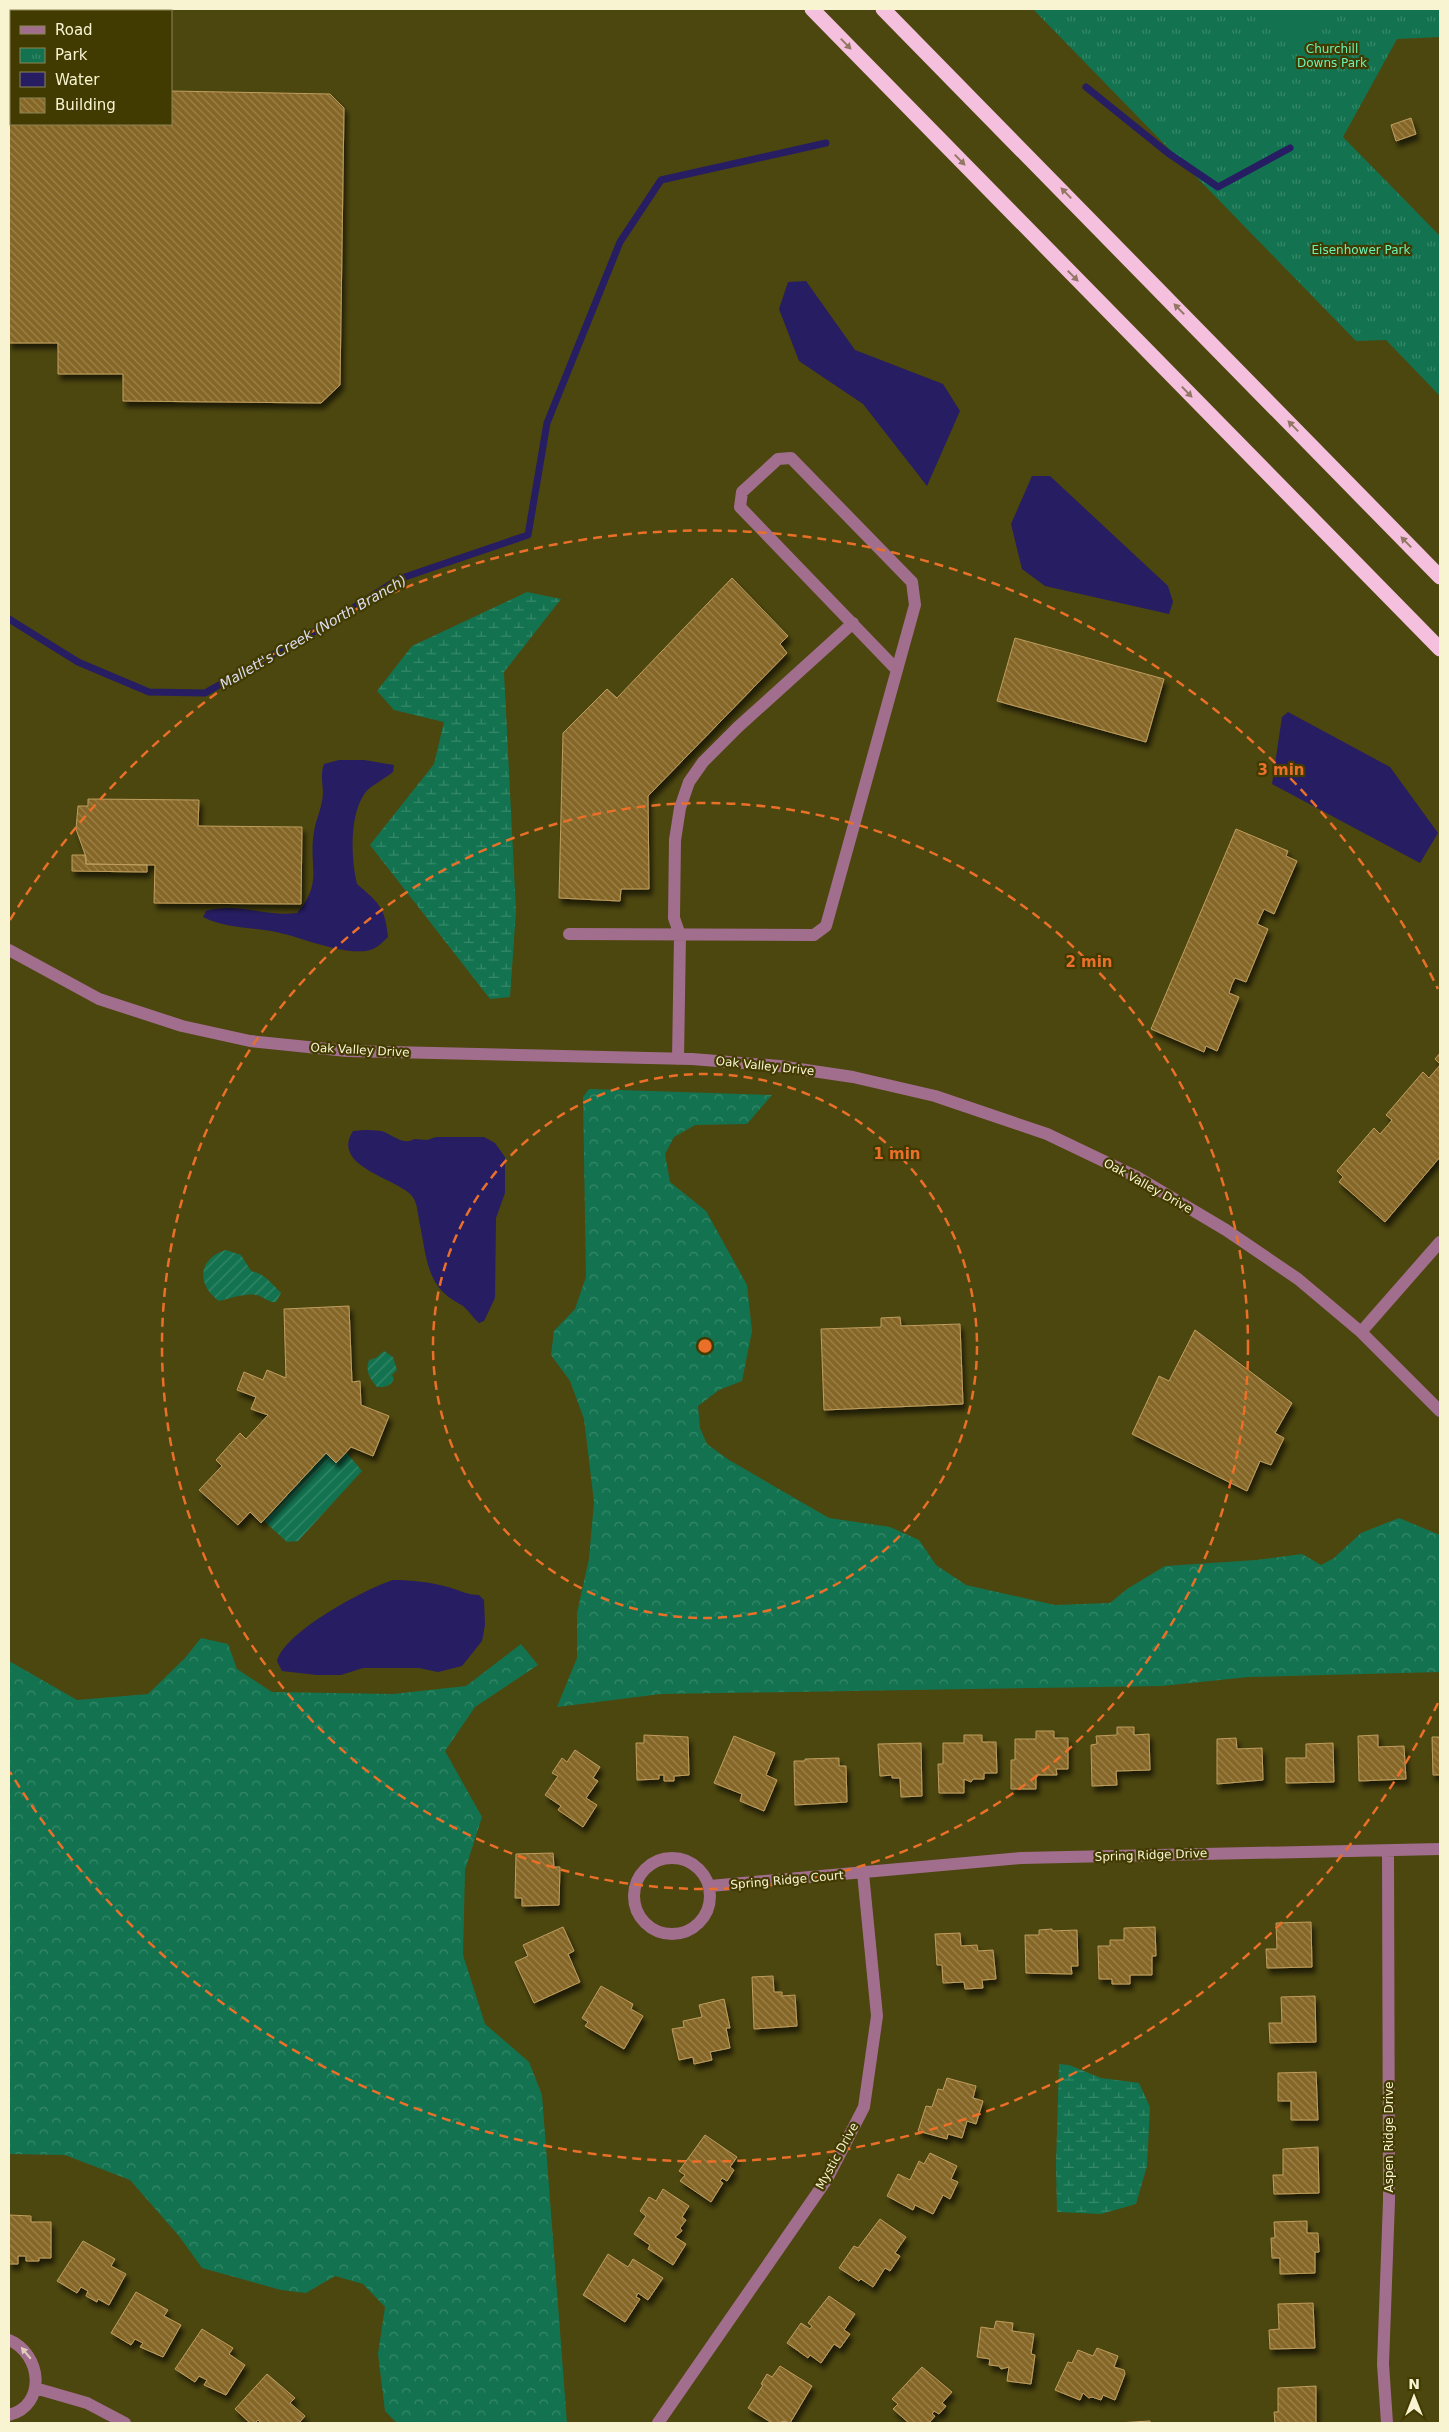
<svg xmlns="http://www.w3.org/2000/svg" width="1449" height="2432" viewBox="0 0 1449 2432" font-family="'DejaVu Sans',sans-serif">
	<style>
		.forest { fill: url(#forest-crowns) }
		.wetland { fill: url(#wetland-marsh) }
		.park { fill: url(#park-tufts) }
		.garden { fill: url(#garden-furrows) }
		.pitch { fill: #137350 }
		.water { fill: #271d63 }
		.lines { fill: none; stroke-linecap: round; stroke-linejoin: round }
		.stream { stroke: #271d63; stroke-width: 7 }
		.building { fill: url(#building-back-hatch); stroke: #bf9e5f; filter: url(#shadow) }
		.minor { stroke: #a26e8d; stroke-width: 12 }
		.highway { stroke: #f4c0de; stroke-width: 15 }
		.oneway { fill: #927764 }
		.oneway2 { fill: #deccbd }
		.ring { fill: none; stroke: #ea702a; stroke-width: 2.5; stroke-dasharray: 9 6 }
		.labels { text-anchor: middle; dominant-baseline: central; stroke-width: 4.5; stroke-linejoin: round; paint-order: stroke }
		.park-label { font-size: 12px; fill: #69f3b9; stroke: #423b01 }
		.street-label { font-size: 12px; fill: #f8f4d2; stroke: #423b01 }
		.water-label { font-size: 14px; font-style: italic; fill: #dedff5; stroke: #423b01 }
		.centre { fill: #ea702a; stroke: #423b01; stroke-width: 2.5 }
		.ring-label { font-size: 15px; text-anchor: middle; font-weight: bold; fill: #ea702a; stroke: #423b01; stroke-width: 4.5; stroke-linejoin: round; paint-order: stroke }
	</style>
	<defs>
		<pattern id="forest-crowns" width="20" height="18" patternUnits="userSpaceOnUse" patternTransform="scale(1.25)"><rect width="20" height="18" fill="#137350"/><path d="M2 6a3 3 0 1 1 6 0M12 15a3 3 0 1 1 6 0" fill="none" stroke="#368868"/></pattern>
		<pattern id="wetland-marsh" width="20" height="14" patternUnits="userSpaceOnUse" patternTransform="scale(1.25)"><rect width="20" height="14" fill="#137350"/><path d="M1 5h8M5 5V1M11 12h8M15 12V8" fill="none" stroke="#368868"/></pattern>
		<pattern id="park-tufts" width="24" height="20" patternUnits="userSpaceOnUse" patternTransform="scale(1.25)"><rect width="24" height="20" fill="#137350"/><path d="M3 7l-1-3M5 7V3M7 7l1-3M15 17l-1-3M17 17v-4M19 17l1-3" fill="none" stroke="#368868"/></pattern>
		<pattern id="garden-furrows" width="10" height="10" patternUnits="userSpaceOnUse" patternTransform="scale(1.25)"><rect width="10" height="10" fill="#137350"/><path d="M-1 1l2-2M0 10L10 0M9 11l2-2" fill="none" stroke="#368868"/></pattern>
		<pattern id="building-back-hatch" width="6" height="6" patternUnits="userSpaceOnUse" patternTransform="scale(1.25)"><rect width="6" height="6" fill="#856625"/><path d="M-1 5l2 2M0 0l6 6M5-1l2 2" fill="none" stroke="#9d844e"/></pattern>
		<filter id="shadow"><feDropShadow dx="3" dy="5.5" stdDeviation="2.5" flood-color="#0009"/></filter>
	</defs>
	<rect width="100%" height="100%" fill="#4c460f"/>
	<path class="forest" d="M 589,1089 L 772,1095 L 747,1124 L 695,1125 L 674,1137 L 665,1154 L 670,1182 L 706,1211 L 747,1285 L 752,1331 L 742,1381 L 719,1390 L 698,1406 L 700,1428 L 707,1444 L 729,1460 L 829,1518 L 890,1527 L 919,1540 L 936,1565 L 966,1585 L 1055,1605 L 1110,1603 L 1127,1589 L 1165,1566 L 1256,1560 L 1302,1554 L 1321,1565 L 1334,1558 L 1361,1533 L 1399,1518 L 1440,1535 L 1440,1672 L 1248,1677 L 1162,1686 L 661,1694 L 557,1707 L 577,1658 L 577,1613 L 589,1559 L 594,1502 L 584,1419 L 570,1381 L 551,1355 L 554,1331 L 575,1309 L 586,1277 L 583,1097 Z
		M 201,1638 L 228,1644 L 237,1669 L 272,1692 L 393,1694 L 466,1686 L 521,1644 L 538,1665 L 475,1707 L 445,1751 L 482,1817 L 465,1870 L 463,1955 L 485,2024 L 529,2062 L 542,2095 L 567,2423 L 397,2423 L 385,2411 L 378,2354 L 385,2307 L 363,2284 L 335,2276 L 306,2293 L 281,2290 L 202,2268 L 179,2236 L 130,2180 L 65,2155 L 9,2154 L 9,1661 L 77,1700 L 148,1694 L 185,1658 Z"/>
	<path class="wetland" d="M 527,592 L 561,599 L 504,672 L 516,911 L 510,997 L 490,999 L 370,845 L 434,764 L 444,722 L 394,710 L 377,691 L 412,646 Z
		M 1059,2064 L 1069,2065 L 1101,2078 L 1139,2083 L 1150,2107 L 1147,2166 L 1136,2204 L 1101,2214 L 1057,2212 L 1056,2165 Z"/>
	<path class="park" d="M 1033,9 L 1440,9 L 1440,37 L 1397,39 L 1343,137 L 1440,236 L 1440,396 L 1386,340 L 1356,341 Z"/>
	<path class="garden" d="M 226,1250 L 241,1255 L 251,1271 C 265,1274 271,1283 281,1293 L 276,1302 C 269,1303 264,1297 257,1295 C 244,1293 232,1298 219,1301 C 196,1285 198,1258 226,1250 Z
		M 384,1351 L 393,1357 L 397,1370 L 392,1375 L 394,1379 C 390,1387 385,1387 377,1387 C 370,1378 365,1372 369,1360 L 376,1358 Z
		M 346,1452 L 362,1471 L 298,1541 L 287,1542 L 264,1521 L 326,1453 L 336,1463 Z"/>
	<path class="pitch" d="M 1272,9 L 1318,9 L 1319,35 L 1272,36 Z"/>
	<path class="water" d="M 806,281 L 855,350 L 943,384 L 960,411 L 927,486 L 863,404 L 799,361 L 779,309 L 788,282 Z
		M 1032,476 L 1050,476 L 1168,586 L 1173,602 L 1169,614 L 1045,586 L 1022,569 L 1011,524 Z
		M 1288,712 L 1390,767 L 1438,833 L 1420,863 L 1272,784 L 1282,717 Z
		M 339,760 L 364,760 L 394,765 L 393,772 C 385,779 371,785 365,793 C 349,815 351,859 357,884 C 379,903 385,907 388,937 C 382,943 375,950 366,951 C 336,954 300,936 271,931 C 248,927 225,928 203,917 L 206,911 C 237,902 266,917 297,913 C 324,882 308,866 314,832 C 316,819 322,808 323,794 C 323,783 320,775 324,764 Z
		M 364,1130 C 370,1130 375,1130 381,1131 C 392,1134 403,1146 414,1139 L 427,1140 L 436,1137 L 484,1137 L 495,1143 L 505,1157 L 505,1193 L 496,1218 L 495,1298 L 484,1321 L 479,1323 C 473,1318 469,1311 463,1306 C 457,1302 450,1299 444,1293 C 426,1276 425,1248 420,1225 C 418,1217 418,1203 412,1196 C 397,1178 330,1167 353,1131 Z
		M 393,1580 C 412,1580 429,1582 448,1587 C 459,1590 467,1595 479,1595 L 484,1600 L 485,1625 L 482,1641 L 462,1666 L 438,1672 L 419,1668 L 363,1668 L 341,1675 L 317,1675 L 282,1671 L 277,1661 C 286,1631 363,1590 393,1580 Z"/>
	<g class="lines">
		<path class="stream" d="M 1086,87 L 1168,153 L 1218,187 L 1290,148
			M 9,619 L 78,662 L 149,692 L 205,693 L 326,625 L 399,579 L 528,535 L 547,423 L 620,242 L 661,180 L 826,143"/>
	</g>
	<path class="building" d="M 9,81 L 11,81 L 11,124 L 171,124 L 171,91 L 330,94 L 344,108 L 340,385 L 321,403 L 123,401 L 123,374 L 58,374 L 58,343 L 9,343 Z
		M 1411,118 L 1416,134 L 1396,141 L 1391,125 Z
		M 732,578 L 788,636 L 780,644 L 787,653 L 648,796 L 649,889 L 621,889 L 620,901 L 559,898 L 563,733 L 607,689 L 617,698 Z
		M 1015,638 L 1164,679 L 1146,742 L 997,701 Z
		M 88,799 L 199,800 L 198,826 L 302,827 L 301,904 L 154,903 L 155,865 L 86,864 L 86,857 L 76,829 L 78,806 L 88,806 Z
		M 1236,829 L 1288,851 L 1286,856 L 1297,861 L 1274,914 L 1264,909 L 1257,924 L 1268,929 L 1246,982 L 1235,978 L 1232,984 L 1229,993 L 1239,997 L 1217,1051 L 1206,1046 L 1204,1052 L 1151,1029 Z
		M 72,855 L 85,855 L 86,864 L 147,865 L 147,872 L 72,871 Z
		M 1440,1053 L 1440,1064 L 1435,1059 Z
		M 1440,1065 L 1440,1157 L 1385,1222 L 1339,1182 L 1343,1177 L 1337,1171 L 1374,1128 L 1380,1134 L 1388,1125 L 1392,1120 L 1386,1115 L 1423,1072 L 1429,1078 Z
		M 349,1306 L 352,1382 L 360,1381 L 361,1405 L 389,1416 L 373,1456 L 351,1447 L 336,1463 L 326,1453 L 261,1523 L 250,1512 L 238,1525 L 199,1490 L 222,1466 L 216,1460 L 240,1433 L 246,1439 L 268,1415 L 251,1409 L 256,1397 L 237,1390 L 244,1372 L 263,1380 L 267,1370 L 286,1378 L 284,1309 Z
		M 900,1317 L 901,1326 L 960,1324 L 963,1404 L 824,1410 L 821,1329 L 881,1327 L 881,1318 Z
		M 1195,1330 L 1292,1403 L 1275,1433 L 1284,1438 L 1271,1465 L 1260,1461 L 1247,1491 L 1132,1434 L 1159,1376 L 1169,1381 Z
		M 1117,1727 L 1134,1727 L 1134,1735 L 1149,1734 L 1150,1770 L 1116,1771 L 1117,1785 L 1092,1786 L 1091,1745 L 1097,1744 L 1096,1736 L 1117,1735 Z
		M 1036,1731 L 1054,1731 L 1054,1738 L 1068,1738 L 1068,1769 L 1056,1769 L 1057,1775 L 1036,1775 L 1036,1789 L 1011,1789 L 1011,1760 L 1015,1760 L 1015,1739 L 1036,1739 Z
		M 644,1735 L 688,1737 L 689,1775 L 674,1776 L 674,1781 L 664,1781 L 664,1775 L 659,1775 L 659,1779 L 637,1780 L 636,1743 L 644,1743 Z
		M 964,1735 L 982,1735 L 982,1742 L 996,1742 L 997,1773 L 984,1773 L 984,1779 L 973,1779 L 971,1782 L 964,1779 L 964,1793 L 939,1793 L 938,1764 L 943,1764 L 943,1743 L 964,1743 Z
		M 1378,1735 L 1378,1747 L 1404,1746 L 1406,1779 L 1359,1781 L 1358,1736 Z
		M 734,1736 L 775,1753 L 766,1775 L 777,1780 L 764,1811 L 740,1801 L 742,1794 L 714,1783 Z
		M 1432,1737 L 1440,1737 L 1440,1775 L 1433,1775 Z
		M 1236,1738 L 1237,1749 L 1262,1748 L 1263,1780 L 1217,1784 L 1217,1739 Z
		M 921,1743 L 922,1796 L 901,1797 L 900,1778 L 892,1778 L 892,1775 L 880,1776 L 878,1744 Z
		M 1333,1743 L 1334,1782 L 1286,1783 L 1286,1758 L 1306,1758 L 1306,1744 Z
		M 575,1750 L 600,1767 L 593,1778 L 598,1781 L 586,1798 L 597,1805 L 583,1827 L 558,1810 L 561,1806 L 545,1795 L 558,1776 L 552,1773 L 562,1758 L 567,1762 Z
		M 839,1758 L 839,1766 L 846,1766 L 847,1802 L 795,1805 L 794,1761 L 805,1761 L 805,1759 Z
		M 553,1853 L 554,1867 L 560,1867 L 559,1905 L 522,1906 L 522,1898 L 515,1898 L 516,1854 Z
		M 1311,1922 L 1312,1967 L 1267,1968 L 1266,1949 L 1277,1949 L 1276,1923 Z
		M 563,1927 L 574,1951 L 568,1954 L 580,1982 L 534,2003 L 515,1962 L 528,1956 L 523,1945 Z
		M 1155,1927 L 1156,1956 L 1152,1956 L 1152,1975 L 1130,1975 L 1130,1984 L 1112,1984 L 1112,1979 L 1099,1979 L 1098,1946 L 1110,1946 L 1110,1940 L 1124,1940 L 1124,1928 Z
		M 1052,1929 L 1052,1931 L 1077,1930 L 1078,1966 L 1071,1966 L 1072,1974 L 1026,1973 L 1025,1935 L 1039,1935 L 1039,1930 Z
		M 960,1933 L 961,1946 L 977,1945 L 978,1951 L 993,1950 L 996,1979 L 982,1980 L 983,1988 L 965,1989 L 964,1982 L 943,1983 L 942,1965 L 937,1965 L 935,1934 Z
		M 773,1976 L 774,1992 L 782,1992 L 782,1996 L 795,1995 L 797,2026 L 754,2029 L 752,1977 Z
		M 601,1986 L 633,2004 L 631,2009 L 643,2016 L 624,2049 L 585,2026 L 588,2022 L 582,2018 Z
		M 1315,1996 L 1316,2042 L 1270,2043 L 1269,2023 L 1282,2023 L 1281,1997 Z
		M 724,1999 L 730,2028 L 726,2028 L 730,2048 L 710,2052 L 712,2060 L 694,2064 L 693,2057 L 679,2060 L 672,2029 L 684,2027 L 683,2021 L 702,2017 L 699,2005 Z
		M 1316,2072 L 1318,2120 L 1291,2120 L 1291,2101 L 1278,2101 L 1278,2073 Z
		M 947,2078 L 976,2086 L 973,2098 L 983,2101 L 976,2124 L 967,2121 L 962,2138 L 948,2134 L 947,2139 L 918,2131 L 926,2106 L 932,2107 L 938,2089 L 943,2090 Z
		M 705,2135 L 737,2157 L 730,2167 L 734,2170 L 727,2181 L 722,2178 L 720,2181 L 723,2183 L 711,2202 L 680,2181 L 685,2175 L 679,2171 Z
		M 1318,2147 L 1319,2193 L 1274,2194 L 1273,2175 L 1283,2175 L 1283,2149 Z
		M 930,2153 L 957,2166 L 951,2179 L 958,2182 L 950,2199 L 943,2195 L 933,2214 L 915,2205 L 913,2210 L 887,2196 L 898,2174 L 910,2180 L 919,2161 L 924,2164 Z
		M 663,2189 L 689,2206 L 682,2217 L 686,2220 L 680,2228 L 682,2231 L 675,2237 L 686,2244 L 673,2265 L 648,2249 L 650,2245 L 634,2234 L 646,2216 L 640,2211 L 649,2197 L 656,2201 Z
		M 9,2215 L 31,2216 L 31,2222 L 51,2222 L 51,2258 L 39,2258 L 39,2261 L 26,2261 L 26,2256 L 18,2256 L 18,2264 L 9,2264 Z
		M 880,2219 L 906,2237 L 895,2253 L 900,2256 L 890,2271 L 885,2268 L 873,2287 L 861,2279 L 859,2281 L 839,2268 L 854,2246 L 858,2248 Z
		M 1307,2221 L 1307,2233 L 1318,2233 L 1319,2252 L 1315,2252 L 1315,2273 L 1280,2274 L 1280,2258 L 1272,2258 L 1271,2238 L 1275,2238 L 1274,2222 Z
		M 83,2241 L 115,2259 L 111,2266 L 126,2274 L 109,2305 L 98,2299 L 97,2302 L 86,2296 L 88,2291 L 81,2287 L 77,2293 L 57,2281 Z
		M 608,2254 L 628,2267 L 633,2259 L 663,2278 L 648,2300 L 638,2293 L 636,2297 L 640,2299 L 625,2322 L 583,2295 Z
		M 136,2292 L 168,2310 L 164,2316 L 181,2325 L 163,2357 L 140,2347 L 143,2343 L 135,2339 L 131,2345 L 111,2333 Z
		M 829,2296 L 855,2314 L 844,2330 L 850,2334 L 840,2348 L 834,2344 L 821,2363 L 810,2355 L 808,2358 L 787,2343 L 801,2323 L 810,2329 L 812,2326 L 808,2323 Z
		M 1313,2303 L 1315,2348 L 1270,2349 L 1269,2330 L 1279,2329 L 1278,2304 Z
		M 996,2321 L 1013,2323 L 1012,2331 L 1034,2334 L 1031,2354 L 1035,2355 L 1031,2384 L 1007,2381 L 1009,2367 L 1001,2369 L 999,2366 L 989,2365 L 990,2359 L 977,2357 L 981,2327 L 994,2329 Z
		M 202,2329 L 233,2348 L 229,2354 L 245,2365 L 226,2395 L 204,2385 L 207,2380 L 199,2376 L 195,2382 L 175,2369 Z
		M 1097,2348 L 1118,2356 L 1114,2367 L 1124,2370 L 1125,2374 L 1115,2400 L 1103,2395 L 1101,2400 L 1092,2397 L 1089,2398 L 1083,2393 L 1080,2400 L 1055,2390 L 1068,2362 L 1072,2363 L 1078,2350 L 1093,2356 Z
		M 780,2366 L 812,2386 L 790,2423 L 782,2421 L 781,2423 L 772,2423 L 748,2408 L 763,2385 L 761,2384 L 767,2374 L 772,2377 Z
		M 922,2367 L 952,2392 L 942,2403 L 946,2406 L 939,2414 L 934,2411 L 932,2414 L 935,2416 L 929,2423 L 909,2423 L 893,2409 L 898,2404 L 892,2399 Z
		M 267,2374 L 295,2398 L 290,2403 L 305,2416 L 299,2423 L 261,2423 L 258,2420 L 255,2423 L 250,2423 L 235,2409 Z
		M 1316,2386 L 1316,2423 L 1275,2423 L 1274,2412 L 1278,2412 L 1278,2388 Z
		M 1150,2421 L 1150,2423 L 1117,2423 Z"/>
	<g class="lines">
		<path class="minor" d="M 569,934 L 814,935 L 826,926 L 915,605 L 912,582 L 791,458 L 778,459 L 742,492 L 740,507 L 897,670
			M 9,950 L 99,999 L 182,1026 L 250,1041 L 347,1051 L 692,1059 L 779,1066 L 853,1077 L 935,1096 L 1047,1134 L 1137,1177 L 1226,1230 L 1298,1279 L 1361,1332 L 1440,1411
			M 678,1059 L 680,935 L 674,918 L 675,840 L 680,808 L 689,782 L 703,762 L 738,727 L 853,623
			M 1361,1332 L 1440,1242
			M634 1896a38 38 0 1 1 76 0a38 38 0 1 1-76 0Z
			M 710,1886 L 1021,1858 L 1440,1849
			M 9,2340 C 42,2354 47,2405 9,2415
			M 35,2388 L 87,2403 L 125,2423
			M 658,2423 L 827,2179 L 864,2107 L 877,2016 L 863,1873
			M 1387,2423 L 1383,2364 L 1389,2201 L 1388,1851"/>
		<path class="highway" d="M 812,9 L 1440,649
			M 883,9 L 1440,577"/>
	</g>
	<defs><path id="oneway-solid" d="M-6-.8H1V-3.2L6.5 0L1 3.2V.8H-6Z" transform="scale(1.25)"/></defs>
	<g class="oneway">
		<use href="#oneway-solid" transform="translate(846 44) rotate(46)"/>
		<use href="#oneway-solid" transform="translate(960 160) rotate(46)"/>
		<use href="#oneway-solid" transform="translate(1066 193) rotate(-134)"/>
		<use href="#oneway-solid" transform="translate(1073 276) rotate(45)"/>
		<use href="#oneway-solid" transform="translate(1179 309) rotate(-134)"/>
		<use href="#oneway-solid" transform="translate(1187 392) rotate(46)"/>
		<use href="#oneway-solid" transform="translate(1293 426) rotate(-134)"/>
		<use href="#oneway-solid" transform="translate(1406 542) rotate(-134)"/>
	</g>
	<use class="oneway2" href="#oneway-solid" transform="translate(26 2353) rotate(-130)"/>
	<g class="ring">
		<circle cx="705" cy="1346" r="272"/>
		<circle cx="705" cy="1346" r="543"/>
		<path d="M1438 1703A815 815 0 0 1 10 1772M10 920A815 815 0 0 1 1438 989"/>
	</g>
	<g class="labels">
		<g class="park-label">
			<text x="1332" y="49">Churchill<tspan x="1332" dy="14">Downs Park</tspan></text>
			<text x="1361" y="250">Eisenhower Park</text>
		</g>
		<g class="street-label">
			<text transform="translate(360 1050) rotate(3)">Oak Valley Drive</text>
			<text transform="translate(765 1066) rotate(6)">Oak Valley Drive</text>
			<text transform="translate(1148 1186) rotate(29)">Oak Valley Drive</text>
			<text transform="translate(1151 1855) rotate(-2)">Spring Ridge Drive</text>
			<text transform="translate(787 1880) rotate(-5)">Spring Ridge Court</text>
			<text transform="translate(1389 2137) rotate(-90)">Aspen Ridge Drive</text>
			<text transform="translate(837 2156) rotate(-61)">Mystic Drive</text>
		</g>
		<g class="water-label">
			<text transform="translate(313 632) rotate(-30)">Mallett's Creek (North Branch)</text>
		</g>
	</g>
	<circle cx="705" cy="1346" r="8" class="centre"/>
	<g class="ring-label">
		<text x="1281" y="775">3 min</text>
		<text x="1089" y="967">2 min</text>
		<text x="897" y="1159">1 min</text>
	</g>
	<rect width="1449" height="2432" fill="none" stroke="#f8f4d2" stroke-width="20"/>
	<rect x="10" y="10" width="162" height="115" fill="#423b01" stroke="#8b8555"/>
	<rect x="20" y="26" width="25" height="8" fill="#a26e8d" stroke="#8b8555"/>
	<text x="55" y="35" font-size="15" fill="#f8f4d2">Road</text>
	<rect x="20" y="48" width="25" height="15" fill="url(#park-tufts)" stroke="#8b8555"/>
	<text x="55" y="60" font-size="15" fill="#f8f4d2">Park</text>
	<rect x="20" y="72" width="25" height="15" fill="#271d63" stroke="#8b8555"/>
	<text x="55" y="85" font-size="15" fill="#f8f4d2">Water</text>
	<rect x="20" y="98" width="25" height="15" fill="url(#building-back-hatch)" stroke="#8b8555"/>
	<text x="55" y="110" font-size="15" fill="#f8f4d2">Building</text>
	<g transform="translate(1414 2397)" stroke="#423b01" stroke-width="4" paint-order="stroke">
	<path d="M0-4L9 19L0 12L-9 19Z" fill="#f8f4d2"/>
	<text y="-8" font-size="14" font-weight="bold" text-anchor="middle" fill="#f8f4d2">N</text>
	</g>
</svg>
